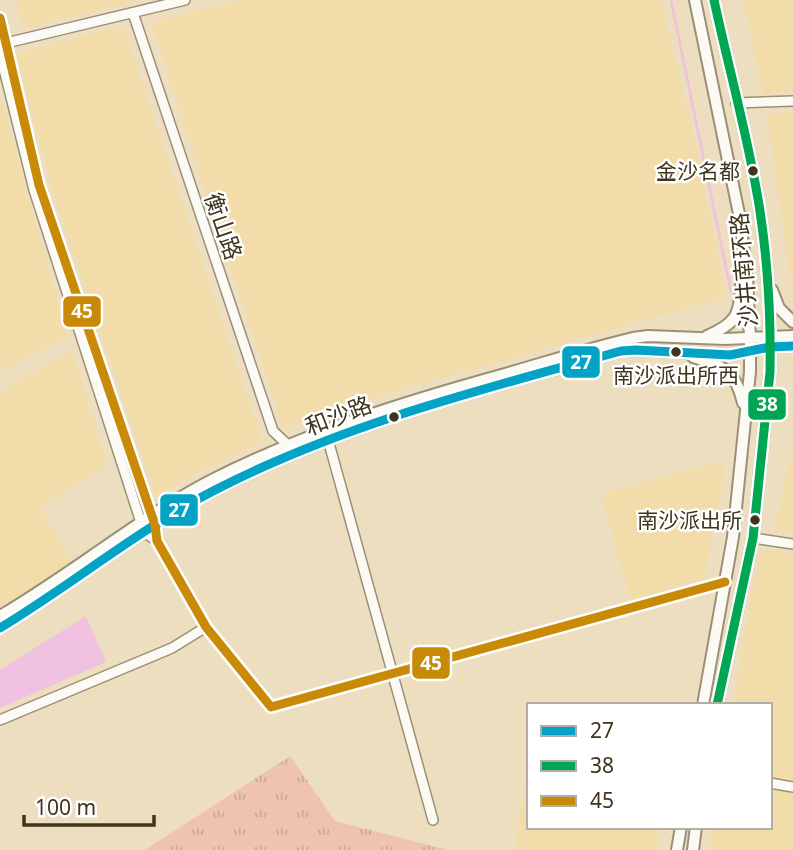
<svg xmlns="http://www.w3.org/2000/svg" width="793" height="850" viewBox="0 0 793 850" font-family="'Noto Sans','Noto Sans SC',sans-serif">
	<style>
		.built { fill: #f2dca9 }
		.park { fill: url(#park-tufts) }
		.water { fill: #f0c1e0 }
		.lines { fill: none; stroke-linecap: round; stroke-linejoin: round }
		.stream { stroke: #f0c1e0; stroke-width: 2.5 }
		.minor-casing { stroke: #9b9076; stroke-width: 12 }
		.major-casing { stroke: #9b9076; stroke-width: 14 }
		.minor { stroke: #fcfaf5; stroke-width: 9 }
		.major { stroke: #fcfaf5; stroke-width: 10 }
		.bus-1-casing { stroke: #fff; stroke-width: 14 }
		.bus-2-casing { stroke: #fff; stroke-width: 14 }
		.bus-3-casing { stroke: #fff; stroke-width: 14 }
		.bus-1 { stroke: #03a3c5; stroke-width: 9 }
		.bus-2 { stroke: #00a651; stroke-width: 9 }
		.bus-3 { stroke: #c98a07; stroke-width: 9 }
		.bus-dot { fill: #3f351d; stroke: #fff; stroke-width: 2.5 }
		.labels { text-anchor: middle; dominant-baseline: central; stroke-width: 5; stroke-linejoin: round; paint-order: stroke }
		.bus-label { font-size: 21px; fill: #3f351d; stroke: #fff; text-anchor: end }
		.street-label { font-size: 23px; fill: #3f351d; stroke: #fff }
		.line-badge { stroke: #fff; stroke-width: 2.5 }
		.badge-label { font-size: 19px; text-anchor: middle; font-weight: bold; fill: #fff }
	</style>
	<defs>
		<pattern id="park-tufts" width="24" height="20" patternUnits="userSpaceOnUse" patternTransform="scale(1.75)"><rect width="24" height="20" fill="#eec3b0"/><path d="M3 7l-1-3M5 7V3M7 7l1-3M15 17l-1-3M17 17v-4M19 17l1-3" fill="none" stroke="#cda897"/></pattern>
	</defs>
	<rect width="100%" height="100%" fill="#ecdebe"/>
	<path class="built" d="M 16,0 L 139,0 L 23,28 Z
		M 243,0 L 661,0 L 697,150 L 726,297 L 398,390 L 283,427 L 151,22 Z
		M 744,0 L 793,0 L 793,92 L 763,93 Z
		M 123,26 L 262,441 L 202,470 L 156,497 L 54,194 L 16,54 Z
		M 0,94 L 67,336 L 0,372 Z
		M 793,113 L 793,300 L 767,114 Z
		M 72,351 L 107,465 L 39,506 L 73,565 L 0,606 L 0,392 Z
		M 793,446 L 793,532 L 775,530 Z
		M 726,460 L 704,579 L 631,600 L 601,494 Z
		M 759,548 L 793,553 L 793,850 L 709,850 L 713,827 L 770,827 L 770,705 L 733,705 Z
		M 529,769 L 529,827 L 660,827 L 656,850 L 514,850 Z"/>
	<path class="park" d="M 290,756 L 335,821 L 448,850 L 145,850 Z"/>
	<path class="water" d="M 86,616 L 106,662 L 0,708 L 0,670 Z"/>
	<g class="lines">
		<path class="stream" d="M 671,0 L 731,292"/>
		<g class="minor-casing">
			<path id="minor" d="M 133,13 L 273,431 L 289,446
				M 0,18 L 39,185 L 155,525 L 157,541 L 206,627 L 271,707 L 725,582
				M 2,44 L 185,0
				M 0,53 L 34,190 L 144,532 L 157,541
				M 736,103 L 793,101
				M 327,436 L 433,820
				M 753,538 L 793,544
				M 0,720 L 172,648 L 206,627
				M 770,783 L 793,787"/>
		</g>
		<g class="major-casing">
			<path id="major" d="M 695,0 L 739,214 L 747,277 L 750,338 L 750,372 L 733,537 L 703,705
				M 714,0 C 729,70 749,140 760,211 C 768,264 771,318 770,372 L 753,538 L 717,705
				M 772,290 L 779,308 L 793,322
				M 707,336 C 735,324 740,316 741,285
				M 693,357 C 724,367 735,369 743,403
				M 0,616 C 72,574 136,520 210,481 C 304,433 404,402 505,374 C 547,362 590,348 633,338 L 648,336 L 725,339 L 793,336
				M 0,628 C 73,584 139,529 215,490 C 343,424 483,389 621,351 L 636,350 L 730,355 L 770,347 L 793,346
				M 677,850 L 681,827
				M 693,850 L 696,827"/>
		</g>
		<use href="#minor" class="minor"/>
		<use href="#major" class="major"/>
		<g class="bus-1-casing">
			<path id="bus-1" d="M 0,628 C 73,584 139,529 215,490 C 343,424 483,389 621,351 L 636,350 L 730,355 L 770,347 L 793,346"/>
		</g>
		<g class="bus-2-casing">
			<path id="bus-2" d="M 714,0 C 729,70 749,140 760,211 C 768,264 771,318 770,372 L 753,538 L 717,705"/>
		</g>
		<g class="bus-3-casing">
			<path id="bus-3" d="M 0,18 L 39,185 L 155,525 L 157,541 L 206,627 L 271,707 L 725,582"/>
		</g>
		<use href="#bus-1" class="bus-1"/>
		<use href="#bus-2" class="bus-2"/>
		<use href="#bus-3" class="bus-3"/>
	</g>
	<g class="bus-dot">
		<circle cx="753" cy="171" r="6"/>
		<circle cx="676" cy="352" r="6"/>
		<circle cx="394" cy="417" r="6"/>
		<circle cx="755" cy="520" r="6"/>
	</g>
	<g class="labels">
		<g class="bus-label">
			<text x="740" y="171">金沙名都</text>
			<text x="676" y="375" text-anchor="middle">南沙派出所西</text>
			<text x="742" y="520">南沙派出所</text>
		</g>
		<g class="street-label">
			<text transform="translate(224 226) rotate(71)">衡山路</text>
			<text transform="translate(743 270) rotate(-95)">沙井南环路</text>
			<text transform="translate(338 415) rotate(-21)">和沙路</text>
		</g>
	</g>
	<g class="line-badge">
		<rect x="62" y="295" width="40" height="33" rx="7" fill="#c98a07"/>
		<rect x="561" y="345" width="40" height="34" rx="7" fill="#03a3c5"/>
		<rect x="747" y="388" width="40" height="33" rx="7" fill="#00a651"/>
		<rect x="159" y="493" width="40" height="34" rx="7" fill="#03a3c5"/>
		<rect x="411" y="646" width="40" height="34" rx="7" fill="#c98a07"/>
	</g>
	<g class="badge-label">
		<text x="82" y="318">45</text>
		<text x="581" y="369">27</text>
		<text x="767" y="411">38</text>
		<text x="179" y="517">27</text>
		<text x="431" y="670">45</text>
	</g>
	<rect x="527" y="703" width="245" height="126" fill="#ffffff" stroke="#b2aea5" stroke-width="2"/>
	<rect x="541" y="726" width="35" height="10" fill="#03a3c5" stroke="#b2aea5" stroke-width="2"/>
	<text x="590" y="738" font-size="21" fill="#3f351d">27</text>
	<rect x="541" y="761" width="35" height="10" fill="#00a651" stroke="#b2aea5" stroke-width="2"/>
	<text x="590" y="773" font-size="21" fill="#3f351d">38</text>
	<rect x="541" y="796" width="35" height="10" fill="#c98a07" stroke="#b2aea5" stroke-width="2"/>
	<text x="590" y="808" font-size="21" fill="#3f351d">45</text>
	<path d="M24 815v10h130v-10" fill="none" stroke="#3f351d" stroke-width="3.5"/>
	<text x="35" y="815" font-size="21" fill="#3f351d" stroke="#ffffff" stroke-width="5" paint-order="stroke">100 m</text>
</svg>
